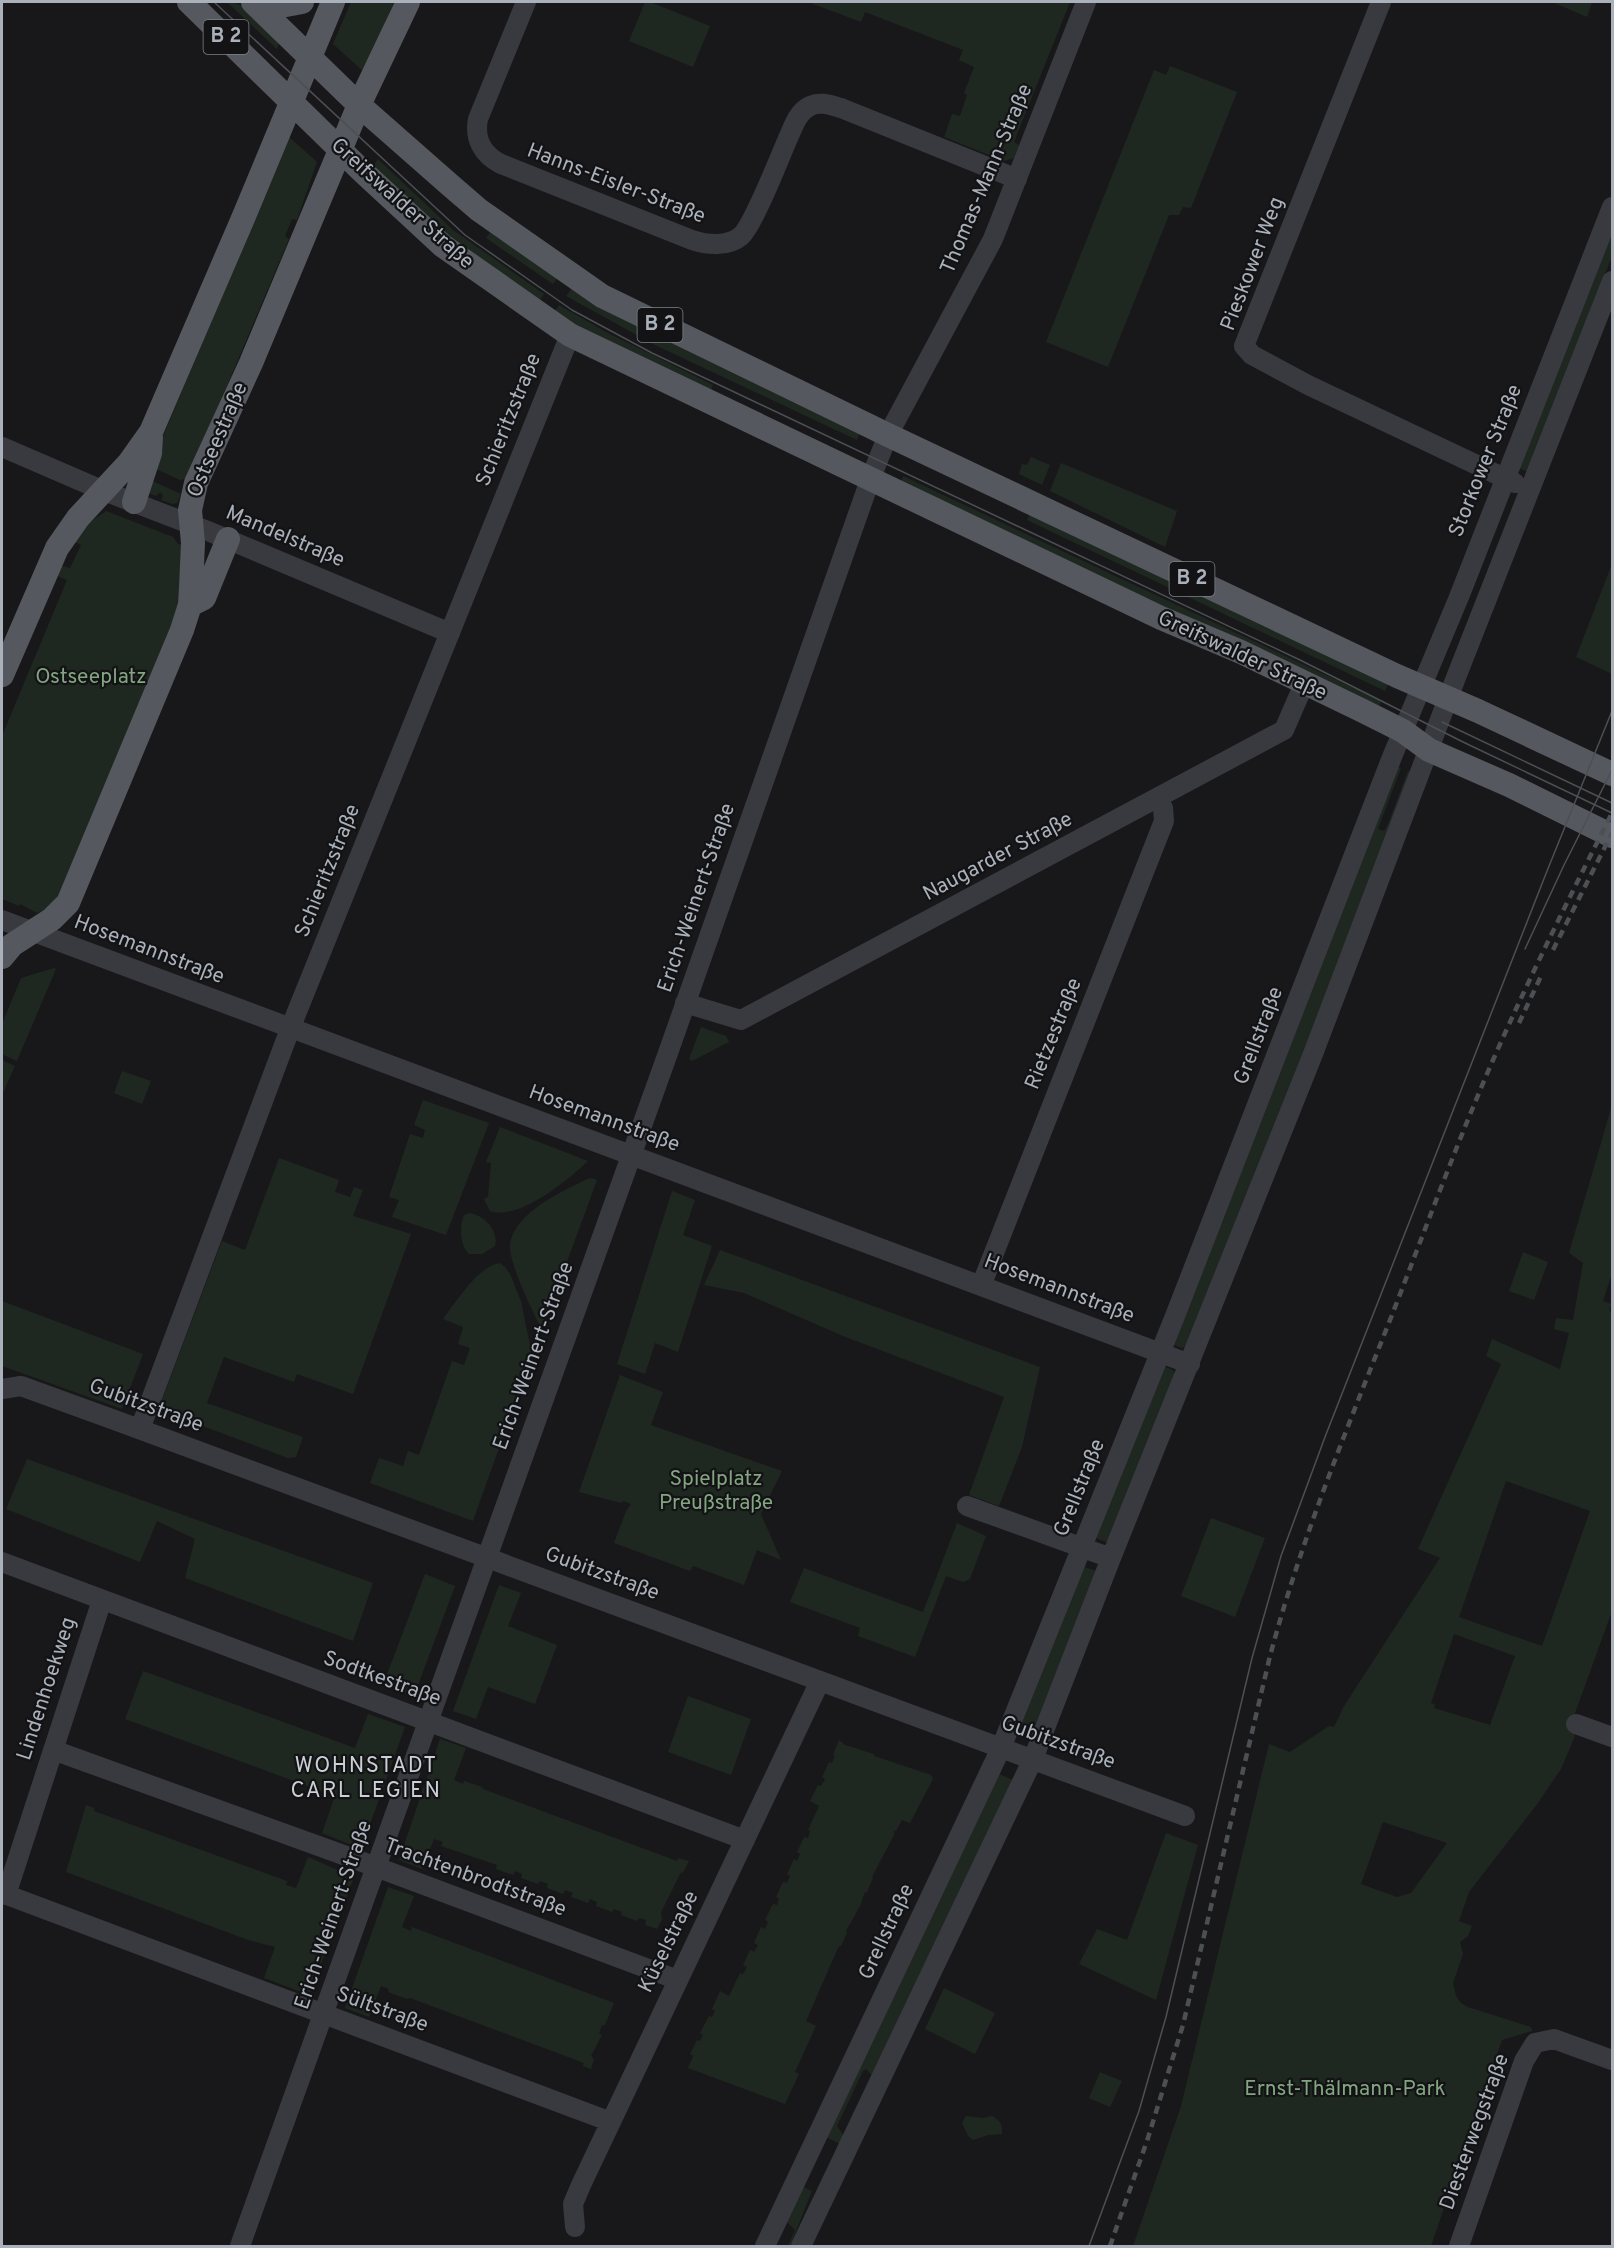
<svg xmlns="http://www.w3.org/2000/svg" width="1614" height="2248" viewBox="0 0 1614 2248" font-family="Overpass,sans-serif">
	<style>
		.green { fill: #1f2820; fill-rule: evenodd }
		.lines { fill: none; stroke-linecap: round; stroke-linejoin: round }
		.minor { stroke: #393a3f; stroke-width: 20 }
		.major { stroke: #55585e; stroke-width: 24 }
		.tram { stroke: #4c4f54; stroke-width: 1.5 }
		.rail { stroke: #4c4f54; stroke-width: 4.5; stroke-dasharray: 8 6; stroke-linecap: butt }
		.labels { text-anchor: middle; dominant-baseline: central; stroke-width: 4.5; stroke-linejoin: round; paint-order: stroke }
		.shield { fill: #131315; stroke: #7d8288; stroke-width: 1.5 }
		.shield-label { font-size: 20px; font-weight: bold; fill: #aab1ba }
		.street-label { font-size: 21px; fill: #aab1ba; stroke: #131315 }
		.park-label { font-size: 21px; fill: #83a581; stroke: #131315 }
		.neighbourhood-label { font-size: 22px; letter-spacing: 1.5px; fill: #cbcfd6; stroke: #131315 }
	</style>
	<rect width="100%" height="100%" fill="#18181a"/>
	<path class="green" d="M 227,2 C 247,2 266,24 281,37 L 277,49 Z
		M 351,2 L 394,2 L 364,72 L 333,44 Z
		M 645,2 L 650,2 L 710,26 L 693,67 L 629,41 Z
		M 808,2 L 1070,2 L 1014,142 L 1019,145 L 1014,158 L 1004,161 L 944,137 L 952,114 L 960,116 L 967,95 L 964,93 L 974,67 L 959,60 L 963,50 L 865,12 L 861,22 Z
		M 1552,2 L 1592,2 L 1587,17 Z
		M 1170,66 L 1237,92 L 1191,208 L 1183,207 L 1179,215 L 1169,215 L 1108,367 L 1046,342 L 1154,70 L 1166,75 Z
		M 289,137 L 317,162 L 297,220 L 292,219 L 285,236 L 289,239 L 188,478 L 180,480 L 156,469 L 153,460 Z
		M 378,159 L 453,230 L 544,294 L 538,304 L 463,252 L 371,169 Z
		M 1612,220 L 1612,256 L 1528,472 L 1516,467 Z
		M 492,230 L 558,277 L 553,284 L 486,238 Z
		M 571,289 L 861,430 L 857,440 L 655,345 L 566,296 Z
		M 559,305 L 608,333 L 713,385 L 709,394 L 552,315 Z
		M 1031,457 L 1050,465 L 1042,485 L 1019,474 L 1022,464 L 1027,465 Z
		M 1061,463 L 1177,511 L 1165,547 L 1050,491 Z
		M 903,476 L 1381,701 L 1378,709 L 900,484 Z
		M 146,478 L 181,494 L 177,503 L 172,504 L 161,500 L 163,495 L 160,492 L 156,496 L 143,491 Z
		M 106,511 L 173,537 L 178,544 L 182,545 L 184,595 L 56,904 L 37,913 L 20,904 L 19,906 L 2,899 L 2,736 L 67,580 L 55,575 L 59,565 L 70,568 L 81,545 L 72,540 L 93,520 Z
		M 1031,512 L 1389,682 L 1385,691 L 1027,520 Z
		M 1612,564 L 1612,674 L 1576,657 Z
		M 1397,767 L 1401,768 L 1378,829 L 1384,831 L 1388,824 L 1408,771 L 1411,772 L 1395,823 L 1186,1346 L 1182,1348 L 1172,1344 Z
		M 54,968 L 56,969 L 17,1061 L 2,1054 L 2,1024 L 21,978 Z
		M 701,1027 L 726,1036 L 729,1042 L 692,1061 L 689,1059 Z
		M 2,1060 L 15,1066 L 2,1095 Z
		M 122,1071 L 151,1081 L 142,1104 L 114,1093 Z
		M 423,1100 L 489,1123 L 446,1235 L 392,1217 L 399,1200 L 389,1197 L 410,1134 L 423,1138 L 425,1130 L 414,1125 Z
		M 1612,1105 L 1612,1273 L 1603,1301 L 1611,1304 L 1609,1310 L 1612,1314 L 1612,1611 L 1570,1727 L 1575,1736 L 1561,1769 L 1538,1803 L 1469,1892 L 1459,1921 L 1472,1926 L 1468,1936 L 1460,1942 L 1463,1954 L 1453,1983 L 1456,1996 L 1461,2003 L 1468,2007 L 1531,2027 L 1532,2031 L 1502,2040 L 1431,2246 L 1133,2246 L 1181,2106 L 1269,1744 L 1290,1752 L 1329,1726 L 1334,1727 L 1344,1706 L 1440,1558 L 1418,1549 L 1501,1364 L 1486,1356 L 1492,1339 L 1560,1369 L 1569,1333 L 1554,1329 L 1556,1318 L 1573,1320 L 1583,1263 L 1569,1253 ZM 1506,1481 L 1590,1511 L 1542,1646 L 1459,1617 ZM 1454,1634 L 1515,1656 L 1490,1725 L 1434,1708 L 1435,1705 L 1431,1703 ZM 1383,1822 L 1447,1843 L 1411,1893 L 1397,1897 L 1361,1884 Z
		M 500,1127 L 588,1161 C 568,1180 519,1221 490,1211 L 484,1199 L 488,1197 L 491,1163 L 486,1162 Z
		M 279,1158 L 339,1180 L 335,1192 L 350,1197 L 354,1187 L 363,1190 L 353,1216 L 411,1234 L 353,1394 L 297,1374 L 294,1382 L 224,1357 L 207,1403 L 303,1437 L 296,1457 L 288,1458 L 163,1411 L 160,1405 L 222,1241 L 245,1250 Z
		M 590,1178 L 597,1180 L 543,1327 L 540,1326 C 532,1310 508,1261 510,1244 C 515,1212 564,1190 590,1178 Z
		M 672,1191 L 695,1200 L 683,1235 L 712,1246 L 678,1352 L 655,1343 L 645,1374 L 617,1364 Z
		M 470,1213 C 485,1216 499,1231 495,1246 L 482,1254 L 469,1254 C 460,1245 459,1227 464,1215 Z
		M 720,1250 L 1040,1367 L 1022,1447 L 999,1506 L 969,1495 L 1004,1397 L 843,1336 L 744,1293 L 704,1285 Z
		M 1523,1252 L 1548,1262 L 1534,1300 L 1509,1291 Z
		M 500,1263 L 505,1267 L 510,1274 L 521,1301 L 532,1355 L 473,1521 L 370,1483 L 379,1458 L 403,1466 L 408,1451 L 419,1455 L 452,1361 L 464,1365 L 470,1348 L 458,1344 L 463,1327 L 443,1319 C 456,1302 478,1266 500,1263 Z
		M 2,1301 L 143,1354 L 122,1409 L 2,1366 Z
		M 1163,1366 L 1173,1370 L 1175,1375 L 1109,1543 L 1093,1537 Z
		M 620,1375 L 663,1392 L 651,1425 L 782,1471 L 761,1514 L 781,1560 L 757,1550 L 744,1585 L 693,1566 L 690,1571 L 614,1543 L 626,1511 L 631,1504 L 623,1501 L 621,1503 L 579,1492 Z
		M 27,1459 L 373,1583 L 353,1641 L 185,1578 L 195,1539 L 157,1521 L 140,1562 L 6,1509 Z
		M 1211,1518 L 1265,1538 L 1235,1617 L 1181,1596 Z
		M 957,1523 L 986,1536 L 970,1579 L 963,1582 L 946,1576 L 915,1657 L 858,1636 L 860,1628 L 790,1602 L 804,1568 L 923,1612 Z
		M 1081,1566 L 1097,1571 L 1031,1738 L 1016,1732 Z
		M 425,1574 L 455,1586 L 414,1696 L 383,1685 Z
		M 499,1585 L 521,1593 L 508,1626 L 557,1645 L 535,1704 L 488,1687 L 476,1719 L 453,1711 Z
		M 143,1671 L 355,1748 L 368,1714 L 405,1727 L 361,1849 L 322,1833 L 335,1796 L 125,1719 Z
		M 688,1696 L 751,1719 L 731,1775 L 668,1752 Z
		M 440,1739 L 466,1748 L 454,1780 L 463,1784 L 464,1781 L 482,1787 L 483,1789 L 677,1861 L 678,1858 L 689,1861 L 684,1871 L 680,1874 L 661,1912 L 662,1919 L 657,1929 L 645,1925 L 646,1920 L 639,1918 L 637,1921 L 621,1915 L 622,1912 L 614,1909 L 612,1912 L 596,1906 L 597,1902 L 590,1899 L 588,1903 L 571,1897 L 573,1893 L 565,1890 L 563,1894 L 547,1888 L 548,1884 L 540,1881 L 538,1884 L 521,1878 L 522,1874 L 515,1871 L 513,1875 L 496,1869 L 497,1865 L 441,1846 L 443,1842 L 434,1839 L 422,1869 L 399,1860 Z
		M 839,1740 L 845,1745 L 874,1754 L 874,1756 L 931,1775 L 933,1779 L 910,1823 L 902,1820 L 896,1831 L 894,1830 L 894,1835 L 872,1877 L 873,1878 L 867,1892 L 865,1892 L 860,1906 L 846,1931 L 847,1933 L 841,1946 L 839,1946 C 827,1972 817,1996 806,2021 L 816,2026 L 795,2072 L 799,2074 L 785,2104 L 688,2068 L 693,2056 L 690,2054 L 697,2040 L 700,2041 L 703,2035 L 700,2033 L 709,2016 L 712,2017 L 715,2011 L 712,2009 L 720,1991 L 729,1996 L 740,1973 L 743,1974 L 747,1967 L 743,1965 L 750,1950 L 754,1952 L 758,1945 L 754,1943 L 761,1927 L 765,1929 L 768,1922 L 765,1920 L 773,1904 L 777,1905 L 779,1899 L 776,1897 L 783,1882 L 787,1883 L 790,1876 L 787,1874 L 794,1859 L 797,1861 L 800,1854 L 797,1852 L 804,1837 L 808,1838 L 810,1831 L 808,1830 L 819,1806 L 810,1801 L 818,1785 L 821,1786 L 825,1779 L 822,1777 L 829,1762 L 832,1763 L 835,1756 L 833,1755 Z
		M 999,1774 L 1013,1780 L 873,2077 L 866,2069 L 863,2071 L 837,2126 L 844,2136 L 840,2144 L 826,2137 Z
		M 86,1805 L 94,1808 L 94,1811 L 287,1881 L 286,1885 L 296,1888 L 308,1857 L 354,1877 L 309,1995 L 264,1978 L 275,1947 L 248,1940 L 66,1872 Z
		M 1166,1833 L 1198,1845 L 1156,2000 L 1079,1964 L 1097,1929 L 1127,1940 Z
		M 388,1887 L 414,1896 L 402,1927 L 411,1931 L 412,1927 L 614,2003 L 605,2025 L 602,2025 L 599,2033 L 602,2035 L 591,2056 L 594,2059 L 591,2069 L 583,2066 L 584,2063 L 410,1998 L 407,1999 L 388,1992 L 389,1989 L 381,1986 L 369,2017 L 345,2008 Z
		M 944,1988 L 995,2013 L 975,2054 L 925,2029 Z
		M 1100,2072 L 1122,2081 L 1110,2107 L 1089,2098 Z
		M 966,2116 L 983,2118 L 992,2116 C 1000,2120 1003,2125 1002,2134 L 988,2135 L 973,2140 L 968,2136 L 962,2123 Z
		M 803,2187 L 812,2191 L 790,2246 L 788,2246 L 795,2230 L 787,2222 Z"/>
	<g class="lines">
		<path class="minor" d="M 526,2 L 478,119 C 474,139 483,155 501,164 L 692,240 C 707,245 728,247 741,236 C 754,224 780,156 789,136 C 794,125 798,112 810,106 C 820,101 830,105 841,108 L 1017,179
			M 1381,2 L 1244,346 L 1252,355 L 1308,385 L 1515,483
			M 2,447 L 104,491 L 208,531 L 450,633
			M 2,920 L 1190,1364
			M 685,1003 L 741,1020 L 1284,730 L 1304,684
			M 981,1286 L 1164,821 L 1163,808 L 1158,799
			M 2,1389 L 21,1386 L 120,1422 L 1185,1816
			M 140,1429 L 290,1029 L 570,335
			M 967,1506 L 1111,1558
			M 2,1562 L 745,1840
			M 1576,1724 L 1612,1737
			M 53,1750 L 360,1861 L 678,1980
			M 2,1893 L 611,2122
			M 6,1895 L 102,1600
			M 575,2227 L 573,2204 L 581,2185 L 820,1681
			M 240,2246 L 668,1053 L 870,480 L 888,435 L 993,239 L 1086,2
			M 765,2246 L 1001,1748 L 1175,1316 L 1392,757 L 1459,597 L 1612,207
			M 801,2246 L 1033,1759 L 1111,1558 L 1313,1054 L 1455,680 L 1612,281
			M 1459,2246 L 1524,2061 L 1535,2043 L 1554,2039 L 1612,2060"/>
		<path class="major" d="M 189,2 L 363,172 L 443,246 L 570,335 L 1161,618 L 1241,652 L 1361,710 L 1403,731 L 1429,750 L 1509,785 L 1612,836
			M 253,2 L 359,105 L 450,185 L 479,210 L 602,296 L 888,435 L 1397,676 L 1478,711 L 1612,774
			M 254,3 L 286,5 L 302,2
			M 134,502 L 150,453 L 151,437
			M 190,605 L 204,598 L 228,539
			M 2,675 L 57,548 L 78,518 L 129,463 L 151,432 L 244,216 L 333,2
			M 2,957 L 12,945 L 52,919 L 68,903 L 182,630 L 190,605 L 191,588 L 193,543 L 190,510 L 196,483 L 251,363 L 359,105 L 408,2"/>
		<path class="tram" d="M 214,2 L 465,235 L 572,310 L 652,353 L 1300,660 L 1463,742 L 1612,813
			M 1442,722 L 1612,803
			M 1525,949 L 1564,865 L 1612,770
			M 1089,2246 L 1139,2111 L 1166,2017 L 1252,1658 L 1281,1556 L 1325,1437 L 1547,871 L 1612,711"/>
		<path class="rail" d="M 1553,950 L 1612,833
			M 1519,1023 L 1542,974
			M 1110,2246 L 1147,2141 L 1183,2025 L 1270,1656 C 1301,1540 1346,1431 1390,1320 C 1424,1233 1456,1145 1493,1060 C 1530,976 1571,894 1612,813"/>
	</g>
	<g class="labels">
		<g class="shield">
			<rect x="203.5" y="20" width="45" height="34" rx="4.5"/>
			<rect x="637.5" y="308" width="45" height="34" rx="4.5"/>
			<rect x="1169.5" y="562" width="45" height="34" rx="4.5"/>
		</g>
		<g class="shield-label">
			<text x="226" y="37">B 2</text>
			<text x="660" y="325">B 2</text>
			<text x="1192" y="579">B 2</text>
		</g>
		<g class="street-label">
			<text transform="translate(987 179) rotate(-67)">Thomas-Mann-Straße</text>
			<text transform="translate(616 184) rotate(21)">Hanns-Eisler-Straße</text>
			<text transform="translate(402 204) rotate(42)">Greifswalder Straße</text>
			<text transform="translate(1253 264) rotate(-69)">Pieskower Weg</text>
			<text transform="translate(509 420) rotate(-68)">Schieritzstraße</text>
			<text transform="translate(218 440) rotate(-67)">Ostseestraße</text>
			<text transform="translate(1486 461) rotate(-68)">Storkower Straße</text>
			<text transform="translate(285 537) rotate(23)">Mandelstraße</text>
			<text transform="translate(1242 656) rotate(25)">Greifswalder Straße</text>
			<text transform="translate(998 857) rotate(-28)">Naugarder Straße</text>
			<text transform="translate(328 871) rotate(-68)">Schieritzstraße</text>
			<text transform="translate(697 898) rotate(-71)">Erich-Weinert-Straße</text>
			<text transform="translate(149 950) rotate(21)">Hosemannstraße</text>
			<text transform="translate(1054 1034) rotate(-68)">Rietzestraße</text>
			<text transform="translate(1259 1036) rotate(-69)">Grellstraße</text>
			<text transform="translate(604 1119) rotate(20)">Hosemannstraße</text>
			<text transform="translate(1059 1289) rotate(21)">Hosemannstraße</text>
			<text transform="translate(534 1356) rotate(-70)">Erich-Weinert-Straße</text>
			<text transform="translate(146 1406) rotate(20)">Gubitzstraße</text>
			<text transform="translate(1080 1488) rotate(-68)">Grellstraße</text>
			<text transform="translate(602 1574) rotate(20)">Gubitzstraße</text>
			<text transform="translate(382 1679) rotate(20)">Sodtkestraße</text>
			<text transform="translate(47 1689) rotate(-72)">Lindenhoekweg</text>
			<text transform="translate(1058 1743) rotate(20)">Gubitzstraße</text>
			<text transform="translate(475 1878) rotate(20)">Trachtenbrodtstraße</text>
			<text transform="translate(334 1915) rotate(-71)">Erich-Weinert-Straße</text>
			<text transform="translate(887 1932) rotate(-65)">Grellstraße</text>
			<text transform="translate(669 1942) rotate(-64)">Küselstraße</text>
			<text transform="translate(382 2010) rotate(20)">Sültstraße</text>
			<text transform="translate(1475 2132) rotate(-70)">Diesterwegstraße</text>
		</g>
		<g class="park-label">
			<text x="91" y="677">Ostseeplatz</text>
			<text x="716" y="1479">Spielplatz<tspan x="716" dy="24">Preußstraße</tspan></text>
			<text x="1345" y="2089">Ernst-Thälmann-Park</text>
		</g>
		<g class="neighbourhood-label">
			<text x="366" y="1766">WOHNSTADT<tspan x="366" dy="25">CARL LEGIEN</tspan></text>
		</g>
	</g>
	<rect width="1614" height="2248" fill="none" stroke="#aab1ba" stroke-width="6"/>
</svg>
